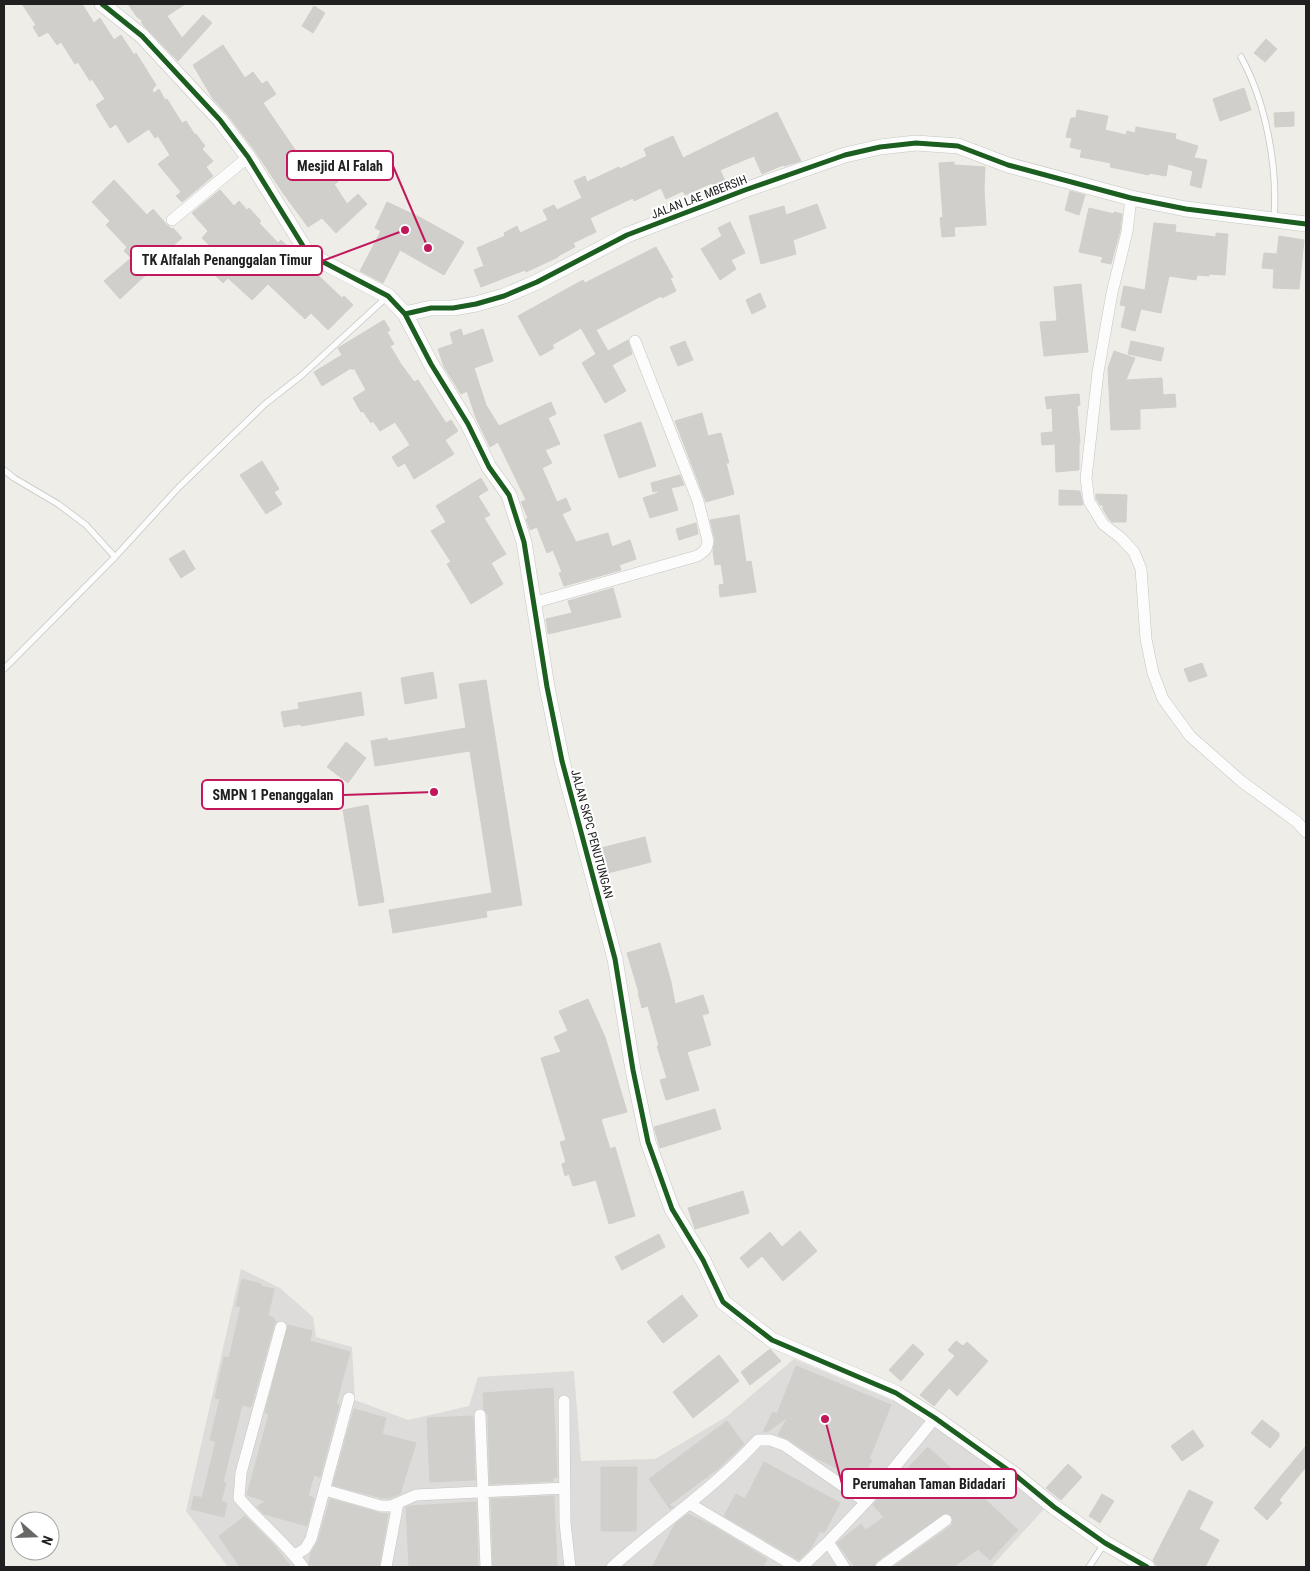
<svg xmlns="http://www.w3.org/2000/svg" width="1310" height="1571" viewBox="0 0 1310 1571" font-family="'Roboto Condensed',sans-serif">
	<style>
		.residential { fill: #dddcda }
		.building { fill: #d1cfcb; stroke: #d1cfca }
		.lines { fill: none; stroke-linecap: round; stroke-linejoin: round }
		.service-casing { stroke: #c5c5c3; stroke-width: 7 }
		.minor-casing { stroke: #c5c5c3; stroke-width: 12 }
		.tertiary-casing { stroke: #c5c5c3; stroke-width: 16 }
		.service { stroke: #fcfcfc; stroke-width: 5.5 }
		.minor { stroke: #fcfcfc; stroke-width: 11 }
		.tertiary { stroke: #fcfcfc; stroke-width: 15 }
		.cycleway-casing { stroke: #fff; stroke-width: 8 }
		.cycleway { stroke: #1b5e20; stroke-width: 5 }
		.labels { text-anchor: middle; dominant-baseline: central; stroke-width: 4; stroke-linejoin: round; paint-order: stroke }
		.street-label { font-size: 12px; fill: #202020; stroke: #fff }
		.leader { fill: none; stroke: #c2185b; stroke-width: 2 }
		.callout-dot { fill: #c2185b; stroke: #fff; stroke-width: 2 }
		.callout { fill: #fff; stroke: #c2185b; stroke-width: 2 }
		.callout-label { font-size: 14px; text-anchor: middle; font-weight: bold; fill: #202020 }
	</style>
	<rect width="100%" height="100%" fill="#eeede8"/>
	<path class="residential" d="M 241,1269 L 280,1288 L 313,1317 L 316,1337 L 352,1347 L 355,1400 L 408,1420 L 469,1406 L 478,1377 L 574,1371 L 581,1461 L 655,1459 L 726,1417 L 794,1359 L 868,1390 L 914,1410 L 983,1459 L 1045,1508 L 991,1567 L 228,1567 L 186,1511 Z"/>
	<path class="building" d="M 22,4 L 82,4 L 94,23 L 100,18 L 114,40 L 121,35 L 134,55 L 136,53 L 156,85 L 152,90 L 154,93 L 159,89 L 165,100 L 167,99 L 182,123 L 186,121 L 195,135 L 196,134 L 205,146 L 202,149 L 213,161 L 206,167 L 213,176 L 182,202 L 176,196 L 181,192 L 158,164 L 170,155 L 158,136 L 155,138 L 149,129 L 128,143 L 116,124 L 110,128 L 96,105 L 105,99 L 92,79 L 90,81 L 78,62 L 75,64 L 61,42 L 57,45 L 48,32 L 39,37 L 33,27 L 36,25 Z
		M 128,4 L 185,4 L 167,16 L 182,38 L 203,15 L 212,23 L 178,61 L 144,26 L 141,22 L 143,21 L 137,17 Z
		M 314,6 L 325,13 L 313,33 L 302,26 Z
		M 1266,39 L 1277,49 L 1265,62 L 1254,53 Z
		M 223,45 L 245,78 L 253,72 L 262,84 L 267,81 L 276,94 L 263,103 L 300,157 L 307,152 L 319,170 L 327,165 L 338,182 L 334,184 L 347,204 L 358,194 L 367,204 L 336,233 L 322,218 L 308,227 L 283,193 L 255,151 L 227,114 L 213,99 L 193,65 Z
		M 1244,88 L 1251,110 L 1220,121 L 1213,99 Z
		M 1077,110 L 1108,116 L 1105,130 L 1126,135 L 1127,131 L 1135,133 L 1136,127 L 1176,134 L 1175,139 L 1198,146 L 1194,158 L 1207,160 L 1201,188 L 1190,185 L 1193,171 L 1168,164 L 1166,176 L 1149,173 L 1149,175 L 1110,167 L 1111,163 L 1080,157 L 1082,150 L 1070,147 L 1072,138 L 1066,137 L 1071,118 L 1076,118 Z
		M 777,112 L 801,161 L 784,166 L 783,165 L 762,174 L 754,156 L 720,170 L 726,183 L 715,188 L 712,183 L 685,195 L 683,191 L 666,199 L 661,188 L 634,201 L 633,198 L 590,218 L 596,232 L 573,243 L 575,247 L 558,256 L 558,257 L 526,272 L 525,270 L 481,287 L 474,270 L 484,266 L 477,248 L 505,236 L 504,233 L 517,226 L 520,233 L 548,220 L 543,210 L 554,205 L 557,210 L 582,198 L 574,181 L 585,176 L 587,182 L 619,167 L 620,169 L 647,156 L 644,149 L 673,136 L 683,158 Z
		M 1294,112 L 1294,126 L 1275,127 L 1274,113 Z
		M 954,162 L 954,165 L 985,167 L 984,189 L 986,225 L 954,227 L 955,236 L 942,237 L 940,218 L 943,217 L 939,163 Z
		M 114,180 L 147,215 L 153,209 L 167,225 L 172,229 L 173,228 L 182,238 L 148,267 L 151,270 L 120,299 L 104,281 L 131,258 L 124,251 L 127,247 L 106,225 L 110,221 L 92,202 Z
		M 220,190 L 234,206 L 239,201 L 247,210 L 249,208 L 261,221 L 259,223 L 278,243 L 281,240 L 342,298 L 344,296 L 353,305 L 328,330 L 311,313 L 305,319 L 268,284 L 252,300 L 228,278 L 223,283 L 212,272 L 224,260 L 202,238 L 208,231 L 192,213 Z
		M 1070,191 L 1085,195 L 1079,215 L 1065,210 Z
		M 387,202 L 421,218 L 464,242 L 444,275 L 400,250 L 383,283 L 360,271 L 381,231 L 375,228 Z
		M 817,204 L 826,228 L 793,240 L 796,254 L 761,264 L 749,216 L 784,206 L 786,215 Z
		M 1089,208 L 1114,214 L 1114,212 L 1122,214 L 1120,231 L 1111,264 L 1101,262 L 1103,257 L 1079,252 Z
		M 730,222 L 745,253 L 731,260 L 736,269 L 720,280 L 701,249 L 722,236 L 718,228 Z
		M 1154,223 L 1176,225 L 1175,232 L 1216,237 L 1216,233 L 1228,234 L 1225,275 L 1209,274 L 1209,276 L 1197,275 L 1196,280 L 1169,276 L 1161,313 L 1141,309 L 1135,331 L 1121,327 L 1126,306 L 1120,305 L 1124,286 L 1145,290 Z
		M 1279,236 L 1304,240 L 1299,289 L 1273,288 L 1274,269 L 1262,268 L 1264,253 L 1277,254 Z
		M 656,247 L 673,277 L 670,278 L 676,291 L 662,298 L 661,296 L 596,330 L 608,351 L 628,340 L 632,354 L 612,365 L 626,391 L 605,403 L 582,363 L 596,354 L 581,328 L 552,345 L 554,348 L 540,356 L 518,316 L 583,280 L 585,283 Z
		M 1081,284 L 1088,352 L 1044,356 L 1040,322 L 1057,321 L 1054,287 Z
		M 760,293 L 766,307 L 752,314 L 746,300 Z
		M 384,320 L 390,330 L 387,332 L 394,344 L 390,346 L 401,364 L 414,382 L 418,380 L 446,423 L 451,420 L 458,431 L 445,440 L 454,454 L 414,479 L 405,463 L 398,467 L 392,457 L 410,445 L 395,422 L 380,431 L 373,421 L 371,423 L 363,411 L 361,412 L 353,398 L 366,390 L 354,368 L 352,370 L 351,368 L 322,386 L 314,372 L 342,355 L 338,348 Z
		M 461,329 L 463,336 L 483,329 L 493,361 L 474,368 L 486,405 L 499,426 L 551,402 L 556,414 L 548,418 L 560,444 L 545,450 L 552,463 L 542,468 L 557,502 L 566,498 L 571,510 L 562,514 L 576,542 L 608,533 L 612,547 L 630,540 L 636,559 L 619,565 L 621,570 L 564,586 L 559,573 L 562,572 L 553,550 L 547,553 L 537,527 L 530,530 L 526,519 L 528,518 L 521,502 L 526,500 L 498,442 L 490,447 L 476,418 L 467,391 L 461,394 L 444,367 L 438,349 L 453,344 L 450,333 Z
		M 685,341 L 693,360 L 678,366 L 670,347 Z
		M 1131,341 L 1164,348 L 1161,361 L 1128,354 Z
		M 1114,351 L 1135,358 L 1126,380 L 1162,378 L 1163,395 L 1175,394 L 1176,407 L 1140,409 L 1140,429 L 1111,430 L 1108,368 Z
		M 1079,394 L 1080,405 L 1077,406 L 1080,443 L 1079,443 L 1079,470 L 1056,472 L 1055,444 L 1042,445 L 1041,433 L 1053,432 L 1052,408 L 1047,409 L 1045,397 Z
		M 702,413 L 708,436 L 721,433 L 729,463 L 726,463 L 734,494 L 706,502 L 675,421 Z
		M 641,422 L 656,466 L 619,478 L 604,435 Z
		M 262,461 L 279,489 L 274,492 L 282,504 L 266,514 L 240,475 Z
		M 680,475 L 684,485 L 671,488 L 678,510 L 650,518 L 643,498 L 658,493 L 658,491 L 653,492 L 651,483 Z
		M 481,478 L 488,490 L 478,496 L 490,515 L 484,518 L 506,554 L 491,563 L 503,584 L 471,604 L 447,564 L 451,562 L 431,531 L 446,522 L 436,506 Z
		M 1059,490 L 1080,491 L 1083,505 L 1059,505 Z
		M 1096,494 L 1127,495 L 1126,522 L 1112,522 L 1109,519 L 1103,509 L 1103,505 L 1100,505 L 1096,498 Z
		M 739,515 L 746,562 L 751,561 L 756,592 L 720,597 L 719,585 L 724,584 L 721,564 L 715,565 L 713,551 L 715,540 L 710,520 Z
		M 696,523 L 698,534 L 679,540 L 676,529 Z
		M 184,550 L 195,569 L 181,578 L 169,559 Z
		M 613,588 L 621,617 L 548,634 L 546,619 L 572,613 L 568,601 Z
		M 1202,663 L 1207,676 L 1189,682 L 1184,669 Z
		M 433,672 L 437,698 L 405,704 L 401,678 Z
		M 486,680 L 522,905 L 486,911 L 487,917 L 393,933 L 389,910 L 492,893 L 470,751 L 375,766 L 371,741 L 387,738 L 388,741 L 466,728 L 459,684 Z
		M 361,692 L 364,715 L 301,726 L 301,724 L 284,727 L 281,712 L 299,709 L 298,703 Z
		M 346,742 L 366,758 L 348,783 L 327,767 Z
		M 368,805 L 384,902 L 359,906 L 343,810 Z
		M 645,837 L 651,862 L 608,873 L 601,848 Z
		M 660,943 L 671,982 L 675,1004 L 703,995 L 709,1013 L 702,1015 L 711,1045 L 687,1052 L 699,1090 L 666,1100 L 660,1080 L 667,1078 L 657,1046 L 659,1046 L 648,1006 L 642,1008 L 638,993 L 639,993 L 627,953 Z
		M 588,999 L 605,1037 L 627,1112 L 601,1119 L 610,1149 L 615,1147 L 635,1216 L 609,1224 L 596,1180 L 573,1186 L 569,1174 L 565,1176 L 562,1164 L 566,1162 L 560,1142 L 566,1140 L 541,1058 L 561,1052 L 554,1037 L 568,1031 L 559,1011 Z
		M 715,1109 L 721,1129 L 660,1148 L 654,1127 Z
		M 743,1191 L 749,1213 L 695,1229 L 688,1208 Z
		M 800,1231 L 817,1251 L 783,1281 L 762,1256 L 748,1268 L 740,1258 L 770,1232 L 782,1247 Z
		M 659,1234 L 665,1247 L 622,1270 L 615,1257 Z
		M 242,1279 L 261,1284 L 260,1286 L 274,1289 L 268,1316 L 274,1318 L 274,1321 L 276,1321 L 274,1325 L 251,1407 L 242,1405 L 223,1482 L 226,1483 L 221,1501 L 227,1503 L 224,1517 L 191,1509 L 194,1496 L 202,1498 L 216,1441 L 210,1440 L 220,1399 L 215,1398 L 224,1357 L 229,1358 L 241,1307 L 236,1306 Z
		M 682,1295 L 698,1316 L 663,1343 L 647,1322 Z
		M 288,1325 L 312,1331 L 310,1341 L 350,1352 L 336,1404 L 339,1405 L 320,1477 L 314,1475 L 308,1496 L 314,1498 L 307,1526 L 264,1514 L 257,1507 L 265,1501 L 247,1495 L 269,1414 L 265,1413 Z
		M 956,1341 L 963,1346 L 967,1342 L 988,1361 L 957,1396 L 949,1388 L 934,1406 L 920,1395 L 955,1356 L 948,1350 Z
		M 913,1344 L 924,1354 L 901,1381 L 889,1370 Z
		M 770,1349 L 781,1361 L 750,1385 L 741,1372 Z
		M 719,1355 L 739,1381 L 693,1418 L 673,1392 Z
		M 796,1366 L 891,1405 L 869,1459 L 872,1460 L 862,1481 L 816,1458 L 788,1439 L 778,1435 L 788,1417 L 767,1432 L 763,1432 L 773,1412 L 777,1414 Z
		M 553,1388 L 557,1477 L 553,1478 L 553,1481 L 490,1484 L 488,1415 L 484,1409 L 483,1393 Z
		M 354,1409 L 386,1418 L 382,1434 L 416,1443 L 400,1494 L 389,1498 L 382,1498 L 333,1485 Z
		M 473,1416 L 475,1480 L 430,1482 L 427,1418 Z
		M 1262,1420 L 1279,1433 L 1279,1437 L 1270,1448 L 1251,1433 Z
		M 727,1421 L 744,1444 L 720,1467 L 669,1505 L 673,1507 L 670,1509 L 649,1479 Z
		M 1193,1430 L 1204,1446 L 1182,1461 L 1171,1446 Z
		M 1306,1446 L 1306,1467 L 1279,1500 L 1282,1503 L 1267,1520 L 1254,1508 Z
		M 928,1447 L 1018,1530 L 990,1560 L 978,1549 L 953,1567 L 893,1567 L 951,1526 L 953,1523 L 952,1516 L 945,1513 L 877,1561 L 874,1567 L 855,1567 L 837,1543 L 861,1524 L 866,1530 L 884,1517 L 873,1505 Z
		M 764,1462 L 840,1503 L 824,1533 L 820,1531 L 811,1548 L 799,1560 L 724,1516 L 736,1494 L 745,1499 Z
		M 1068,1464 L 1082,1477 L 1061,1500 L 1046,1488 Z
		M 601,1467 L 637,1467 L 636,1531 L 601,1531 Z
		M 1189,1490 L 1213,1502 L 1199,1529 L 1219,1540 L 1205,1567 L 1160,1567 L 1156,1565 L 1153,1560 Z
		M 1102,1494 L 1114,1501 L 1100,1523 L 1089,1516 Z
		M 554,1496 L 557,1567 L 493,1567 L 491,1499 Z
		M 330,1499 L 379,1513 L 388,1514 L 379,1567 L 310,1567 L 309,1562 L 311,1553 L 318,1541 Z
		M 476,1502 L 478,1567 L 409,1567 L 406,1508 L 410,1506 Z
		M 688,1514 L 713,1526 L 767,1559 L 763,1567 L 652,1567 L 675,1524 Z
		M 245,1516 L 273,1544 L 291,1567 L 240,1567 L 219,1536 Z"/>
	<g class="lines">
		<g class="service-casing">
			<path id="service" d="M 1241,57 C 1266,102 1278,168 1274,219
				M 4,470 L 14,478 L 58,504 L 86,525 L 115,557
				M 4,669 L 115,557 L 179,487 L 265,404 L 302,375 L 388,296
				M 1089,1567 L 1104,1544"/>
		</g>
		<g class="minor-casing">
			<path id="minor" d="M 1131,198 L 1127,232 L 1112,293 L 1098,372 L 1086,478 L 1089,501 L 1103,524 L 1121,538 L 1134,552 L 1141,569 L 1146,639 L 1153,673 L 1163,699 L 1190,736 L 1241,781 L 1297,822 L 1306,832
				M 172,220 L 248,157
				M 533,603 L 697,556 C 704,552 707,550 708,541 L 698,501 L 635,341
				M 281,1327 L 241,1473 L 239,1498 C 259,1522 285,1542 303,1567
				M 564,1401 L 565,1523 L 570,1567
				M 480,1415 L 486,1567
				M 325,1490 L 381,1506 L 391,1506 L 416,1495 L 565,1488
				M 690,1504 L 796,1567
				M 828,1542 L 844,1567
				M 295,1555 L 305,1549 L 311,1539 L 349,1398
				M 386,1567 L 398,1503
				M 612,1567 C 660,1524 715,1488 758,1440 L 770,1440 L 784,1445 L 866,1502
				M 802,1567 L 828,1542 L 866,1502 L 935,1418
				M 881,1567 L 946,1520"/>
		</g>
		<g class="tertiary-casing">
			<path id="tertiary" d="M 102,4 L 142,36 L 220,120 L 248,157 L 308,254 L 388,296 L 405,314 L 431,364 L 468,424 L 489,467 L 509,495 L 524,542 L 547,687 L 562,761 L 615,959 L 633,1070 L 648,1142 L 672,1209 L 703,1260 L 723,1302 L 772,1340 L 896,1393 L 935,1418 L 1015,1475 L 1054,1507 L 1105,1543 L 1147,1567
				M 405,314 L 431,308 L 453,308 L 476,304 L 504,296 L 537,282 L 627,235 L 745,190 L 845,155 L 880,147 L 916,143 L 958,146 L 1008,165 L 1131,198 L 1186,209 L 1306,224"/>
		</g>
		<use href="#service" class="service"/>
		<use href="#minor" class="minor"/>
		<use href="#tertiary" class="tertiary"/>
		<g class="cycleway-casing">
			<path id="cycleway" d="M 102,4 L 142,36 L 220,120 L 248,157 L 308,254 L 388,296 L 405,314 L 431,364 L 468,424 L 489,467 L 509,495 L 524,542 L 547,687 L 562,761 L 615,959 L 633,1070 L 648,1142 L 672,1209 L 703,1260 L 723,1302 L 772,1340 L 896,1393 L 935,1418 L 1015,1475 L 1054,1507 L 1105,1543 L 1147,1567
				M 405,314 L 431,308 L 453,308 L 476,304 L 504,296 L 537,282 L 627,235 L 745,190 L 845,155 L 880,147 L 916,143 L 958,146 L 1008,165 L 1131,198 L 1186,209 L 1306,224"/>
		</g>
		<use href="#cycleway" class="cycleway"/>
	</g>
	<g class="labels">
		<g class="street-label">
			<text transform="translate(699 197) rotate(-21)">JALAN LAE MBERSIH</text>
			<text transform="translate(592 834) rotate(75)">JALAN SKPC PENUTUNGAN</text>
		</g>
	</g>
	<path class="leader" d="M428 248L393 166M405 230L322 261M434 792L343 795M825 1419L842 1484"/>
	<g class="callout-dot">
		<circle cx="428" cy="248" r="5"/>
		<circle cx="405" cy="230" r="5"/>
		<circle cx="434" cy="792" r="5"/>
		<circle cx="825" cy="1419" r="5"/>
	</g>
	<g class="callout">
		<rect x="287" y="151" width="106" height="29" rx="5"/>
		<rect x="131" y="246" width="191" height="29" rx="5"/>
		<rect x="202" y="780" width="141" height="29" rx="5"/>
		<rect x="842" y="1469" width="174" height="29" rx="5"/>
	</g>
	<g class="callout-label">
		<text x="340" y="171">Mesjid Al Falah</text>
		<text x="227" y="265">TK Alfalah Penanggalan Timur</text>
		<text x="273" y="800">SMPN 1 Penanggalan</text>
		<text x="929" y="1489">Perumahan Taman Bidadari</text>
	</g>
	<rect width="1310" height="1571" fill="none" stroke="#202020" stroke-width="10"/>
	<g transform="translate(35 1536) rotate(110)"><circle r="24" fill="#ffffff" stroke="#a6a6a6"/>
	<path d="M0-4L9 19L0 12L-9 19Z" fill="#686866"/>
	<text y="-8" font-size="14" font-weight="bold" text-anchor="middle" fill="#202020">N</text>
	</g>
</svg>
